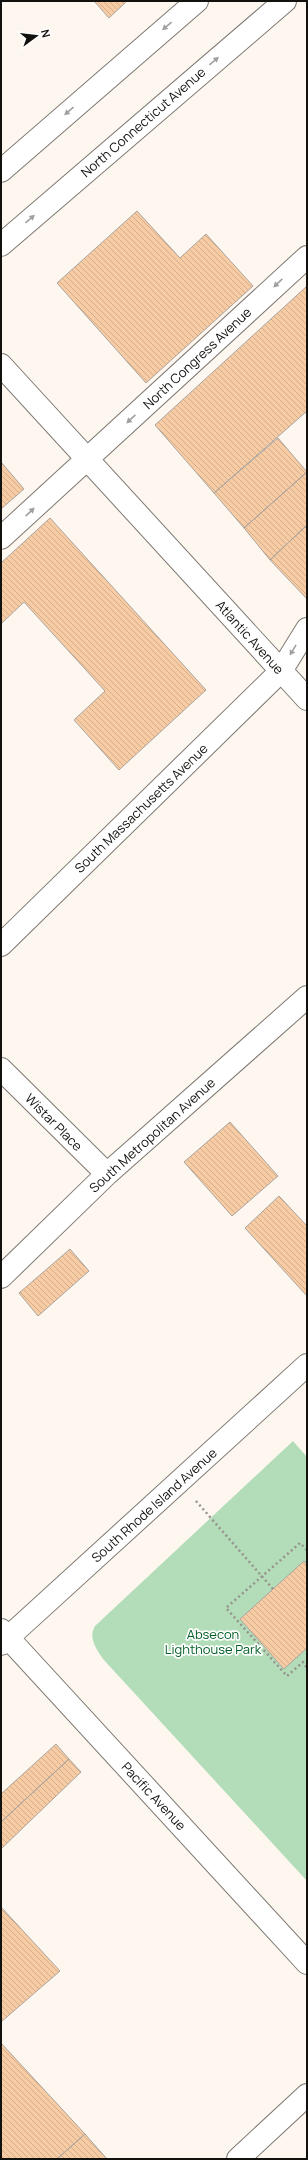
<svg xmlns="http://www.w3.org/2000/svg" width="308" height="2160" viewBox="0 0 308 2160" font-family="Manrope,sans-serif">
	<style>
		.green { fill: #b3ddb9 }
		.building { fill: url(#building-back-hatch); stroke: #aba49e }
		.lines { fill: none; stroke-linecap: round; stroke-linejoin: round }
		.minor-casing { stroke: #7e7872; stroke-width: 24 }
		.path { stroke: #96928c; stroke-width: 2.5; stroke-dasharray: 2 3; stroke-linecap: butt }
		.minor { stroke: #fff; stroke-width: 22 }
		.oneway { fill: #a1a09f }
		.labels { text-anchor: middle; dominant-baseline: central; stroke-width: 3.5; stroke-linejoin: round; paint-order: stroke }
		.street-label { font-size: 13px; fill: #13110e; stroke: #fff }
		.park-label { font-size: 13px; fill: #005d24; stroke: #fff }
	</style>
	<defs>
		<pattern id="building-back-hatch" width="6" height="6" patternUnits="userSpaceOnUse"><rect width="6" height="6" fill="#f7cca5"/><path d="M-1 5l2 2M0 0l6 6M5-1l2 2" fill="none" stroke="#d3ae8d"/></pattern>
	</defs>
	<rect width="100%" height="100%" fill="#fef7f0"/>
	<path class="green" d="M 293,1441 L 307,1457 L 307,1881 L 103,1659 C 96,1648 88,1638 95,1626 Z"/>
	<path class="building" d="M 94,1 L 127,1 L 109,18 Z
		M 137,211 L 180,258 L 206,234 L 253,286 L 146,383 L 57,283 Z
		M 307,286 L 307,411 L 214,493 L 155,425 Z
		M 278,438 L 307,472 L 244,528 L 214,493 Z
		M 1,462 L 24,489 L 1,509 Z
		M 307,472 L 307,525 L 270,560 L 244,528 Z
		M 50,518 L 206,690 L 119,770 L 74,720 L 105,691 L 24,602 L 2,623 L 1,621 L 1,563 Z
		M 307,525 L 307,599 L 270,560 Z
		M 230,1122 L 278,1176 L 232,1216 L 184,1162 Z
		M 279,1196 L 307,1226 L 307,1296 L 245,1228 Z
		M 70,1249 L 89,1271 L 38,1316 L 19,1293 Z
		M 304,1561 L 307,1565 L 307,1648 L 284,1669 L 240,1619 Z
		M 56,1744 L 69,1759 L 1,1822 L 1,1794 Z
		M 69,1759 L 81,1772 L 1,1849 L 1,1822 Z
		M 1,1907 L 60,1971 L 1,2022 Z
		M 1,2043 L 85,2134 L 57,2159 L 1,2159 Z
		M 85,2134 L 107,2159 L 57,2159 Z"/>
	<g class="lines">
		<g class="minor-casing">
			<path id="minor" d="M 1,171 L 197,1
				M 1,245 L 285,1
				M 1,365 L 307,699
				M 1,538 L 307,257
				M 1,945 L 281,671 L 307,629
				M 1,1069 L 107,1174
				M 1,1277 L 107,1174 L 307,997
				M 1,1630 L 307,1963
				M 1,1644 L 307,1365
				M 238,2159 L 307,2095"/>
		</g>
		<path class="path" d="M 196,1501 L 273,1589
			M 307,1550 L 300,1543 L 226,1608 L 287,1676 L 303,1662 L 307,1668"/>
		<use href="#minor" class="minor"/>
	</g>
	<defs><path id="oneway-solid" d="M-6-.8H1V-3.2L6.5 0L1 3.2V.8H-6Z"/></defs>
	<g class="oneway">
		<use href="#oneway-solid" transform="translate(167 26) rotate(140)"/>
		<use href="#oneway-solid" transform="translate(214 61) rotate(-40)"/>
		<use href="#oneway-solid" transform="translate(69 111) rotate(139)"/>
		<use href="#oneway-solid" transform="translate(30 219) rotate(-41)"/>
		<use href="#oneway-solid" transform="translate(278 283) rotate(137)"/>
		<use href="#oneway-solid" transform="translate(131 419) rotate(137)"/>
		<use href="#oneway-solid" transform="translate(30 512) rotate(-43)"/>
		<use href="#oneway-solid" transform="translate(293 650) rotate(121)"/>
	</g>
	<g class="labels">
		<g class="street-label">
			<text transform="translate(143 122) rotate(-41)">North Connecticut Avenue</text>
			<text transform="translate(197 358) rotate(-43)">North Congress Avenue</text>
			<text transform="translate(250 637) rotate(48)">Atlantic Avenue</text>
			<text transform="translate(141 808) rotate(-44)">South Massachusetts Avenue</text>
			<text transform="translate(54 1122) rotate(45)">Wistar Place</text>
			<text transform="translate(152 1135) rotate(-42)">South Metropolitan Avenue</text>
			<text transform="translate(154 1505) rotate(-42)">South Rhode Island Avenue</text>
			<text transform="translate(154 1796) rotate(47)">Pacific Avenue</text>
		</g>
		<g class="park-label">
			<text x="213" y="1634">Absecon<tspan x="213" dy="15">Lighthouse Park</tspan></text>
		</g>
	</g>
	<rect width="308" height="2160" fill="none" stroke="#13110e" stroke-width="4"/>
	<g transform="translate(36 36) rotate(75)" stroke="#ffffff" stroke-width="3" paint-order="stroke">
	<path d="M0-3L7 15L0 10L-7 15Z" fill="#13110e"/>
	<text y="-6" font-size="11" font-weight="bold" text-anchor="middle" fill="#13110e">N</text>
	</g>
</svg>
